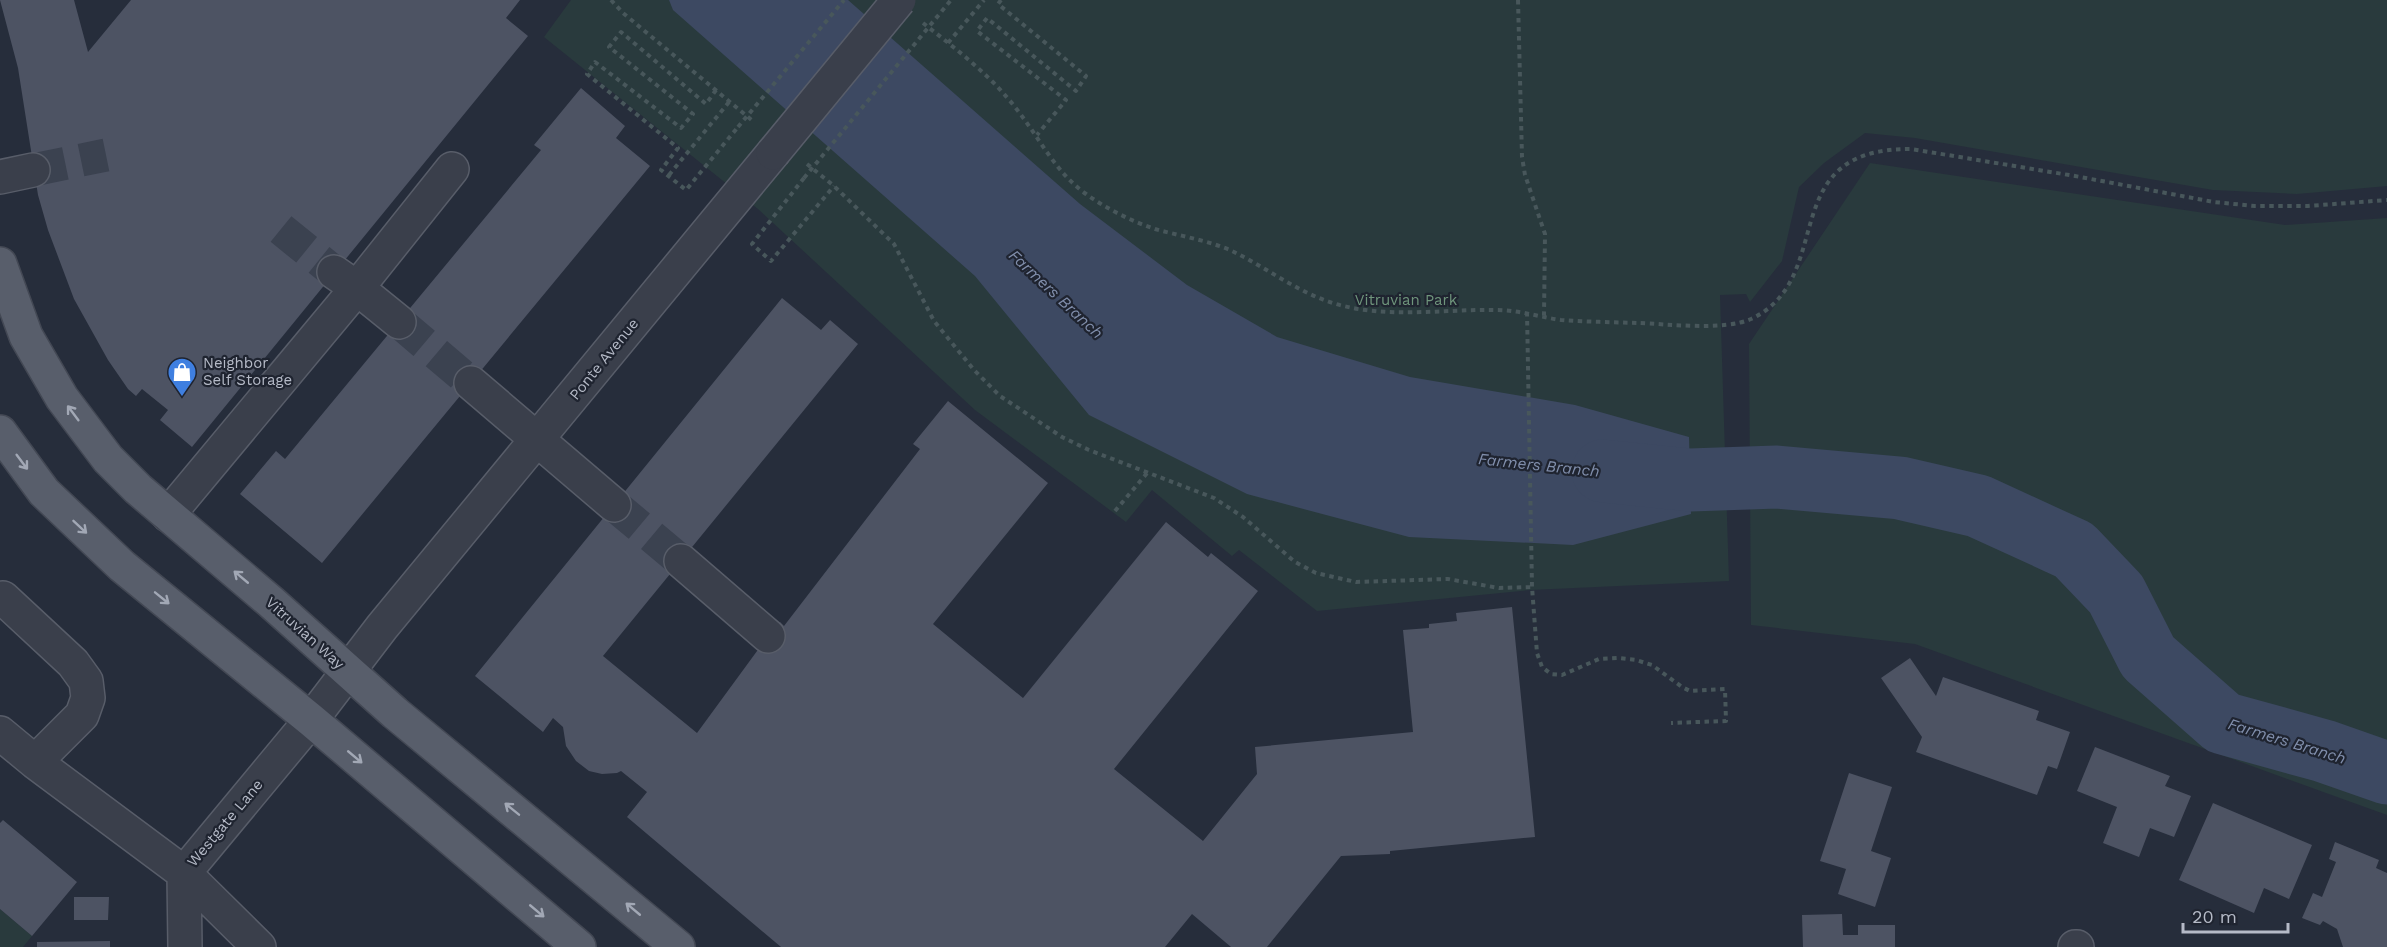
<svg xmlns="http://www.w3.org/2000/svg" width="2387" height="947" viewBox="0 0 2387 947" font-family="'Work Sans',sans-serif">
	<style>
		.green { fill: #293a3d }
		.water { fill: #3d4962 }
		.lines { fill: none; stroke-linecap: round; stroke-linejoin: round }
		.river { stroke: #3d4962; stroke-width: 63 }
		.building { fill: #4d5363 }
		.minor-tunnel { stroke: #3b4250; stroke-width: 33; stroke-dasharray: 33 16; stroke-linecap: butt }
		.minor-casing { stroke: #585d69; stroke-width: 36 }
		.major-casing { stroke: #434854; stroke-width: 36 }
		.path { stroke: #48575b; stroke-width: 4; stroke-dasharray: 4.5 4.5; stroke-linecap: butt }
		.minor { stroke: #3a3f4b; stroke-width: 33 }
		.major { stroke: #585e6b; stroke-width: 33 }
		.minor-bridge-casing { stroke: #585d69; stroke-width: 36; stroke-linecap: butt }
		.path-bridge { stroke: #48575b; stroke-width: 4; stroke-dasharray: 4.5 4.5; stroke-linecap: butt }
		.minor-bridge { stroke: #3a3f4b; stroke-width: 33 }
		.oneway { stroke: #a2a8b5 }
		.labels { text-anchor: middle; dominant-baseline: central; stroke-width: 4.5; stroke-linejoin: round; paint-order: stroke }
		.park-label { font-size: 15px; fill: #6f957c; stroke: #1f2430 }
		.street-label { font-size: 15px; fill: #b5bac7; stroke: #1f2430 }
		.poi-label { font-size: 15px; fill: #b5bac7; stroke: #1f2430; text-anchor: start }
		.water-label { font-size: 16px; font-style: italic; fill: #808eab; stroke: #1f2430 }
	</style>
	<rect width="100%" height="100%" fill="#262d3b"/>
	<path class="green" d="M 571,0 L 2387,0 L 2387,186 L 2297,194 L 2213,190 L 1915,138 L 1865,133 L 1824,163 L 1799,187 L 1782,261 L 1750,302 L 1746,294 L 1720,295 L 1729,581 L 1530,590 L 1317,611 L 1239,550 L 1232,556 L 1152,490 L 1126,522 L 975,410 L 758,209 L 544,37 Z
		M 1870,163 L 2285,225 L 2387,218 L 2387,815 L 1915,644 L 1751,625 L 1749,344 Z
		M 0,909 L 32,936 L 23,947 L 0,947 Z"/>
	<path class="water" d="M 669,0 L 848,0 L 1080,204 L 1187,285 L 1277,337 L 1410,377 L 1575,405 L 1689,437 L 1691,514 L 1573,545 L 1409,537 L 1247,494 L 1089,415 L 975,276 L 673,10 Z"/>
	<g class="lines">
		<path class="river" d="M 1603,471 L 1690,480 L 1777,477 L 1900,488 L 1978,506 L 2074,550 L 2116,594 L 2148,657 L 2223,723 L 2324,751 L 2387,773"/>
	</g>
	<path class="building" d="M 0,0 L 74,0 L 88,52 L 131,0 L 520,0 L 506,18 L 528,36 L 192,447 L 160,420 L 168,410 L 142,389 L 136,396 L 128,389 L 108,360 L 74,299 L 48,230 L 38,195 L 18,68 Z
		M 581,88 L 625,126 L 616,138 L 650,166 L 322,563 L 240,494 L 276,451 L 285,459 L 541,150 L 534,145 Z
		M 782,298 L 821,330 L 830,320 L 858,344 L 603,656 L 697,733 L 768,636 L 780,622 L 784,626 L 920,449 L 913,444 L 948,401 L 1048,483 L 933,624 L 1023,698 L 1166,522 L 1208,557 L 1211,553 L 1258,591 L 1114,769 L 1203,841 L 1257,774 L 1255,747 L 1413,732 L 1403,630 L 1429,628 L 1429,624 L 1457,621 L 1456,613 L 1512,607 L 1535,837 L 1390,851 L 1390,854 L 1341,856 L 1267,947 L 1231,947 L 1192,914 L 1165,947 L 781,947 L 627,817 L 647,792 L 621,771 L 617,773 L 602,774 L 589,771 L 576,761 L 566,746 L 563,727 L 553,718 L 543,732 L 475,676 Z
		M 1910,658 L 1936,696 L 1943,677 L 2039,711 L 2036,720 L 2070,732 L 2057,769 L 2048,766 L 2037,795 L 1916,752 L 1922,737 L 1881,678 Z
		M 2095,747 L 2170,776 L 2165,786 L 2191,796 L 2174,837 L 2150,828 L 2139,857 L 2103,843 L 2117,807 L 2077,791 Z
		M 1849,773 L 1892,787 L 1871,851 L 1891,858 L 1875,907 L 1838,894 L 1846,869 L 1820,861 Z
		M 2213,803 L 2312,845 L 2289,899 L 2264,888 L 2254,913 L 2179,880 Z
		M 3,820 L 77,882 L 32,936 L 0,909 L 0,823 Z
		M 2335,842 L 2379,860 L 2376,868 L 2387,873 L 2387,947 L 2343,947 L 2337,929 L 2323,921 L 2320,925 L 2302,918 L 2313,893 L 2322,897 L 2336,862 L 2329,859 Z
		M 74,897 L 109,897 L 108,920 L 74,920 Z
		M 1842,914 L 1843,935 L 1858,935 L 1858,925 L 1895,925 L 1895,947 L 1803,947 L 1802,915 Z
		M 110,941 L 110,947 L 37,947 L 37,942 Z"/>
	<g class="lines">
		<path class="minor-tunnel" d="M 33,170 L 106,155
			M 281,229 L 334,272
			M 399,322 L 471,383
			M 614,505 L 681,561"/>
		<g class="minor-casing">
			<path id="minor" d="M 0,177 L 33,170
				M 334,272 L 357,288 L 399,322
				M 471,383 L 614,505
				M 168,515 L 357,288 L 452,169
				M 681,561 L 768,636
				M 3,598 L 73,663 L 86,681 L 88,698 L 82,715 L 35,762
				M 0,733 L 35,762 L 184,873 L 185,947
				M 259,947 L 184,873 L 311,720 L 382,627 L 773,153
				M 2075,947 L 2077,947"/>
		</g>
		<g class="major-casing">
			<path id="major" d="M 0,264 L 26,336 L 62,398 L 108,459 L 138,489 L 271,602 L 395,713 L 678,947
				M 0,432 L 44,492 L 122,566 L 311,720 L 579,947"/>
		</g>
		<path class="path" d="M 611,0 L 623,13 L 754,122
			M 1001,0 L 998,4 L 1086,76 L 1076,91 L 987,18 L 977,31 L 1066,100 L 1037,135
			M 1518,0 L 1522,157 L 1525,175 L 1545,234 L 1544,316
			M 923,23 C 956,49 989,74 1015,107 C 1039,137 1055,172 1086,194 C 1107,209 1131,221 1155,229 C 1180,236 1206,240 1230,250 C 1266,267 1298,293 1336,304 C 1388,319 1443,309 1496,310 C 1519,310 1539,317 1561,320 C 1586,322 1613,322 1638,323 C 1668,324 1724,331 1751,319 C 1839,278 1772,148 1911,149 L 2075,176 L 2214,202 L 2255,206 L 2308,206 L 2387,200
			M 948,43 L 984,0
			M 716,90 L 706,104 L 621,32 L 609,47 L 693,114 L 681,128 L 595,62 L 587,74 L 678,148 L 661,170 L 686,190 L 738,127
			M 807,164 L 834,186 L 894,244 L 934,321 L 974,370 L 1000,396 L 1062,437 L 1089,450 L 1214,498 L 1243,517 L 1295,562 L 1316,573 L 1356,582 L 1448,579 L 1499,588 L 1532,587
			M 669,175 L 729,102
			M 804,178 L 752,244 L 771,261 L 834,186
			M 1527,312 L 1532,587 L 1537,653 L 1542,667 L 1551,674 L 1562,675 L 1599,659 L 1619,658 L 1636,660 L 1652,665 L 1682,687 L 1690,691 L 1725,689 L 1726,721 L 1671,723
			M 1115,511 L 1148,472"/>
		<use href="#minor" class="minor"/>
		<use href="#major" class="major"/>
		<g class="minor-bridge-casing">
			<path id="minor-bridge" d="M 773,153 L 899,0"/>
		</g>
		<path class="path-bridge" d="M 738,127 L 844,0
			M 804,178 L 951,0"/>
		<use href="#minor-bridge" class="minor-bridge"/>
	</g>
	<defs><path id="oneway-shaft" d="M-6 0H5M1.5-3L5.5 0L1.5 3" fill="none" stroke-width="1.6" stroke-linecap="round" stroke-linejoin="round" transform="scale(1.5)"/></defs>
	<g class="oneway">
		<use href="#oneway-shaft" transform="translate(73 413) rotate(-127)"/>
		<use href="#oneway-shaft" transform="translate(22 462) rotate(53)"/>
		<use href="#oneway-shaft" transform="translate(80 527) rotate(43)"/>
		<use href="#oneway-shaft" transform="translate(241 577) rotate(-140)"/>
		<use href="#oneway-shaft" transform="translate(162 598) rotate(39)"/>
		<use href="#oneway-shaft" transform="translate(355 757) rotate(40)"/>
		<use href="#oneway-shaft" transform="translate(512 809) rotate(-141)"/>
		<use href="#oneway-shaft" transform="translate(633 909) rotate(-140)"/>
		<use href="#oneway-shaft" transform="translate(537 911) rotate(40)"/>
	</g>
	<defs>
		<g id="shop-pin" transform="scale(1.5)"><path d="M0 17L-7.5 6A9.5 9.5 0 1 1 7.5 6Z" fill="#3f7fe0" stroke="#1f2430"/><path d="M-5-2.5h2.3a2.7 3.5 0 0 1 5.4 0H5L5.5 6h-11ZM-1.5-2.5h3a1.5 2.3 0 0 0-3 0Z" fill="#fff"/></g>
	</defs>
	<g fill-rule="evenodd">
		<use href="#shop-pin" x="182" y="372"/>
	</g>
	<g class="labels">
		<g class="park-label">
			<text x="1406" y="300">Vitruvian Park</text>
		</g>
		<g class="street-label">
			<text transform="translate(604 359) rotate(-51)">Ponte Avenue</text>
			<text transform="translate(305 633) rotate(42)">Vitruvian Way</text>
			<text transform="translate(225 823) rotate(-50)">Westgate Lane</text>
		</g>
		<g class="poi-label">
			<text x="203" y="363">Neighbor<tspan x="203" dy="17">Self Storage</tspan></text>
		</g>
		<g class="water-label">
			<text transform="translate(1056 294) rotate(43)">Farmers Branch</text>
			<text transform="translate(1539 465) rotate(6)">Farmers Branch</text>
			<text transform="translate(2287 741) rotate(17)">Farmers Branch</text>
		</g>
	</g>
	<path d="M2183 923v9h105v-9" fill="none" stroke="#b5bac7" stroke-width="3"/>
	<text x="2192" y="923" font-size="18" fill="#b5bac7" stroke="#1f2430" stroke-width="4.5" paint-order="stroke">20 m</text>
</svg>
